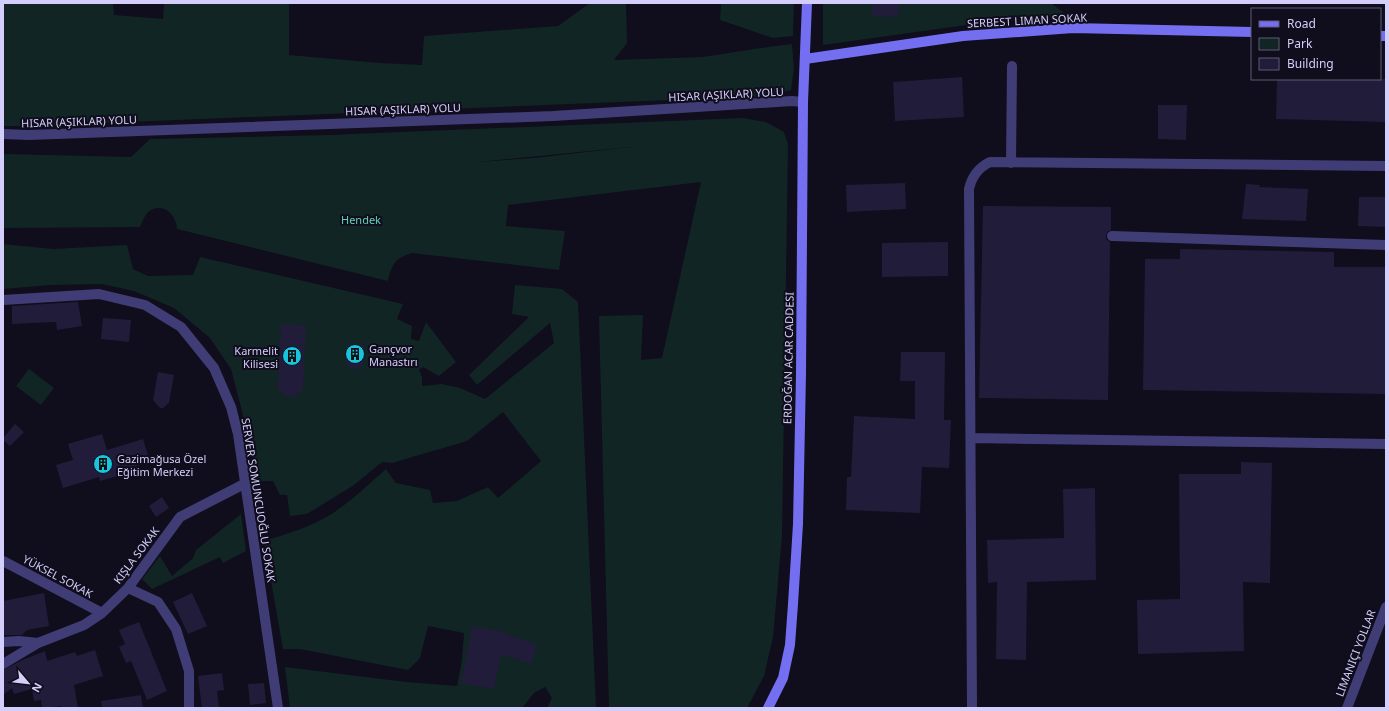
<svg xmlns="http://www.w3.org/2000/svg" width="1389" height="711" viewBox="0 0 1389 711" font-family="'Noto Sans',sans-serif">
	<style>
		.green { fill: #112525; fill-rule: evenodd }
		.building { fill: #221c3b }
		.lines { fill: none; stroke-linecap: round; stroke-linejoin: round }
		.minor { stroke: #403d76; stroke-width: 10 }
		.tertiary { stroke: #403d76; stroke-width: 10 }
		.secondary { stroke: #746ff0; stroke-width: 10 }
		.labels { text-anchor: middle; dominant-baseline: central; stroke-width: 4; stroke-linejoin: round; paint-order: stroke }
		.street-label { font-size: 11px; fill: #d3cefa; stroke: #100d1c }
		.park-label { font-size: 11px; fill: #63d1b7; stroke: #100d1c }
		.poi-label { font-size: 11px; fill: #d3cefa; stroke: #100d1c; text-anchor: start }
	</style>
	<rect width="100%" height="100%" fill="#100d1c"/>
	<path class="green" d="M 3,3 L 113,3 L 114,15 L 163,19 L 164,3 L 289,3 L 289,55 L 380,63 L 422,65 L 424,36 L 558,26 L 590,3 L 626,3 L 627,43 L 614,60 L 703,57 L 768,47 L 792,44 L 794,69 L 791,90 L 768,96 L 30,126 L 3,126 Z
		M 721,3 L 794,3 L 793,36 L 773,38 L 720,20 Z
		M 823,3 L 1051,3 L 1067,15 L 1030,16 L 823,45 Z
		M 743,118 L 766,122 L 784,132 L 788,144 L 782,536 L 773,637 L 764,676 L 747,708 L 609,708 L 599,316 L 643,315 L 641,360 L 662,358 L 701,182 L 508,205 L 506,226 L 565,231 L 559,270 L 412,253 C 395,258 392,264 388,281 L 177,229 C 177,218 167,204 153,209 C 146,212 143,220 140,227 L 3,228 L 3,154 L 131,157 L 150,139 L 329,135 ZM 631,147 L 534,158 L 477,162 Z
		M 3,244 L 53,249 L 127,245 L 133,269 L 148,276 L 193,275 L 200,257 L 403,304 L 397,319 L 412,326 L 411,339 L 419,341 L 426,322 L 456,362 L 439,376 L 423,367 L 419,370 L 422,377 L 422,386 L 442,384 L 460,388 L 485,399 L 554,343 L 550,323 L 477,385 L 469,375 L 529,317 L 512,314 L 515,285 L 562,289 L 578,302 L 596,708 L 547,708 L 552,698 L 545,687 L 534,693 L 522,708 L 290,708 L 285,667 L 406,682 L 457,686 L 462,660 L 464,633 L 428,626 L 420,658 L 408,670 L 300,649 L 283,649 L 264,541 C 287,534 310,527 330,515 C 350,502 368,485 386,469 L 396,483 L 430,490 L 433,503 L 457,501 L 488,487 L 498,498 L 541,461 L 503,412 L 467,441 L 392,463 L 382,462 L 354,485 L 307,514 L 290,516 L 287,495 L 280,495 L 273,481 L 259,481 L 242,411 L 231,369 L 210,338 L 174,308 L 134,291 L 102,284 L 50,285 L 3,289 Z
		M 29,369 L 54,388 L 41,405 L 16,386 Z
		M 241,514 L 246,551 L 223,563 L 220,557 L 152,589 L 142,579 L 160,556 L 172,576 L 193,558 L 196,550 Z"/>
	<path class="building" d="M 873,3 L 899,3 L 898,17 L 872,16 Z
		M 962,77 L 964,117 L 895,121 L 893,82 Z
		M 1277,79 L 1386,79 L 1386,122 L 1276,119 Z
		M 1158,105 L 1187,105 L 1186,140 L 1158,139 Z
		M 905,183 L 906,209 L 847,212 L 846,185 Z
		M 1246,184 L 1260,185 L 1259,187 L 1308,189 L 1306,221 L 1242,219 Z
		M 1359,197 L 1386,197 L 1386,227 L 1358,226 Z
		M 983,206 L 1111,207 L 1111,230 L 1107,232 L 1106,236 L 1106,239 L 1110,242 L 1108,400 L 979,398 Z
		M 948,242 L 948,276 L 882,277 L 882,243 Z
		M 1180,249 L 1334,252 L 1334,267 L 1386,267 L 1386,394 L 1143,390 L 1145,259 L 1180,259 Z
		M 78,302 L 82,326 L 57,330 L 56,322 L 12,324 L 12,306 Z
		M 103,318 L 131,320 L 129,342 L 101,339 Z
		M 281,324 L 306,325 L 303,388 L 295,396 L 287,397 L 278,389 Z
		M 348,344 L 365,345 L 363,365 L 358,370 L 350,368 L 346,364 Z
		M 901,352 L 945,352 L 944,420 L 951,420 L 949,468 L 922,467 L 920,513 L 846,510 L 847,477 L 851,477 L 854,416 L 915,419 L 915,381 L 900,381 Z
		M 158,372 L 174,375 L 169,403 L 163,408 L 160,408 L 153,400 Z
		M 15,424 L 24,432 L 10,446 L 3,440 L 3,438 Z
		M 102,434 L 107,450 L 143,439 L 150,462 L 117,472 L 118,476 L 100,481 L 99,477 L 63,488 L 56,465 L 73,460 L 68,444 Z
		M 1241,462 L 1272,463 L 1270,583 L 1243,582 L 1244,651 L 1138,654 L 1137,600 L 1180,599 L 1179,474 L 1241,474 Z
		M 1095,488 L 1096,580 L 1027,582 L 1026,660 L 996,659 L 997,582 L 988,583 L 987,540 L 1064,538 L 1063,489 Z
		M 162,497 L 169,508 L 156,517 L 149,506 Z
		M 44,593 L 49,626 L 27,630 L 22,635 L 3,635 L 3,601 Z
		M 192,593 L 207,626 L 188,634 L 173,602 Z
		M 139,622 L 167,691 L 147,700 L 131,661 L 126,663 L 119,647 L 125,644 L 119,630 Z
		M 472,626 L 505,632 L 505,634 L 537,644 L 531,664 L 501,654 L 494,689 L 461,683 Z
		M 95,650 L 103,676 L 74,685 L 78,708 L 62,708 L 62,706 L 42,708 L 41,700 L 34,701 L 32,689 L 14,694 L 12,688 L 3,695 L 3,670 L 25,659 L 45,651 L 47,661 L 75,652 L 77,656 Z
		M 222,673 L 224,690 L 217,691 L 219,708 L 202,708 L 198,676 Z
		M 264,683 L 266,703 L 250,705 L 248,684 Z
		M 141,695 L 143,708 L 102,708 L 101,701 Z"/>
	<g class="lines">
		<path class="minor" d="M 3,134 L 29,135 L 553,116 L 792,101 L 803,102
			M 1011,163 L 1012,66
			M 1112,236 L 1386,245
			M 971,438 L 1386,444
			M 3,561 L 102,613
			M 128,588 L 158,602 L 176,629 L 189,671 L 189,708
			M 3,642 L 19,641 L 38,643
			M 3,664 L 38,643 L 84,625 L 102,613 L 128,588 L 180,517 L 246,483
			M 972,708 L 969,189 C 972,176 978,168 990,162 L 1386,166"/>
		<path class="tertiary" d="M 3,300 L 99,294 L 145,305 L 181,327 L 214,368 L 231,407 L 238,434 L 278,708
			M 1347,708 L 1386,607"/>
		<path class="secondary" d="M 1380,36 L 1386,36
			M 805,59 L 963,36 L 1073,28 L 1252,32
			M 768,708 L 783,678 L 790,645 L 793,604 L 798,524 L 801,374 L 803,102 L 807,3"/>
	</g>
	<defs>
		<g id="building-disc" transform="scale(1)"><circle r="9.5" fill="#17c5dc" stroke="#100d1c"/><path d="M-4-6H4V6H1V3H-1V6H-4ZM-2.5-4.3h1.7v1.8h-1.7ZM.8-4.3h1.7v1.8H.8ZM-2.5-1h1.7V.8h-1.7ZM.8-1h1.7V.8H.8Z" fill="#111"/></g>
	</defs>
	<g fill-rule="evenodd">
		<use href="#building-disc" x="355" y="354"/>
		<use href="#building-disc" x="292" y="356"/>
		<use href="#building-disc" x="103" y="464"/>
	</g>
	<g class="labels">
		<g class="street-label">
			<text transform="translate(1027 20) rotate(-3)">SERBEST LIMAN SOKAK</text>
			<text transform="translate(726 94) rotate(-3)">HISAR (AŞIKLAR) YOLU</text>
			<text transform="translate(403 109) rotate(-2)">HISAR (AŞIKLAR) YOLU</text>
			<text transform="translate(79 121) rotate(-2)">HISAR (AŞIKLAR) YOLU</text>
			<text transform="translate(788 358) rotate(-89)">ERDOĞAN ACAR CADDESI</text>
			<text transform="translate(259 500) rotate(81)">SERVER SOMUNCUOĞLU SOKAK</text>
			<text transform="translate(136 555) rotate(-53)">KIŞLA SOKAK</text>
			<text transform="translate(58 576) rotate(28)">YÜKSEL SOKAK</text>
			<text transform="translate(1355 653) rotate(-69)">LIMANIÇI YOLLAR</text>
		</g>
		<g class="park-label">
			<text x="361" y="219">Hendek</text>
		</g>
		<g class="poi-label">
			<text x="369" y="348">Gançvor<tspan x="369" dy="13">Manastırı</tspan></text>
			<text x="278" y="350" text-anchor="end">Karmelit<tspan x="278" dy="13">Kilisesi</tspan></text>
			<text x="117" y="458">Gazimağusa Özel<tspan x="117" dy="13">Eğitim Merkezi</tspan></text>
		</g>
	</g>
	<rect width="1389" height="711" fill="none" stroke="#d3cefa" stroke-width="8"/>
	<rect x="1251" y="8" width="130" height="72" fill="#100d1c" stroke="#5e5a75"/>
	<rect x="1259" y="21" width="20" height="6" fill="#746ff0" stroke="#5e5a75"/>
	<text x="1287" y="28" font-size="12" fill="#d3cefa">Road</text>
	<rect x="1259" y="38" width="20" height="12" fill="#112525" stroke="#5e5a75"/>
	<text x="1287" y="48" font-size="12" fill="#d3cefa">Park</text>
	<rect x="1259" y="58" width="20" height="12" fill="#221c3b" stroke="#5e5a75"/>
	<text x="1287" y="68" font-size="12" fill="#d3cefa">Building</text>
	<g transform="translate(28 683) rotate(118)" stroke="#100d1c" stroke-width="3" paint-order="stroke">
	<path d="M0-3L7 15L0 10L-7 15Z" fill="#d3cefa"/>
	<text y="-6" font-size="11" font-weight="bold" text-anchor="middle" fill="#d3cefa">N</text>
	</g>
</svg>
